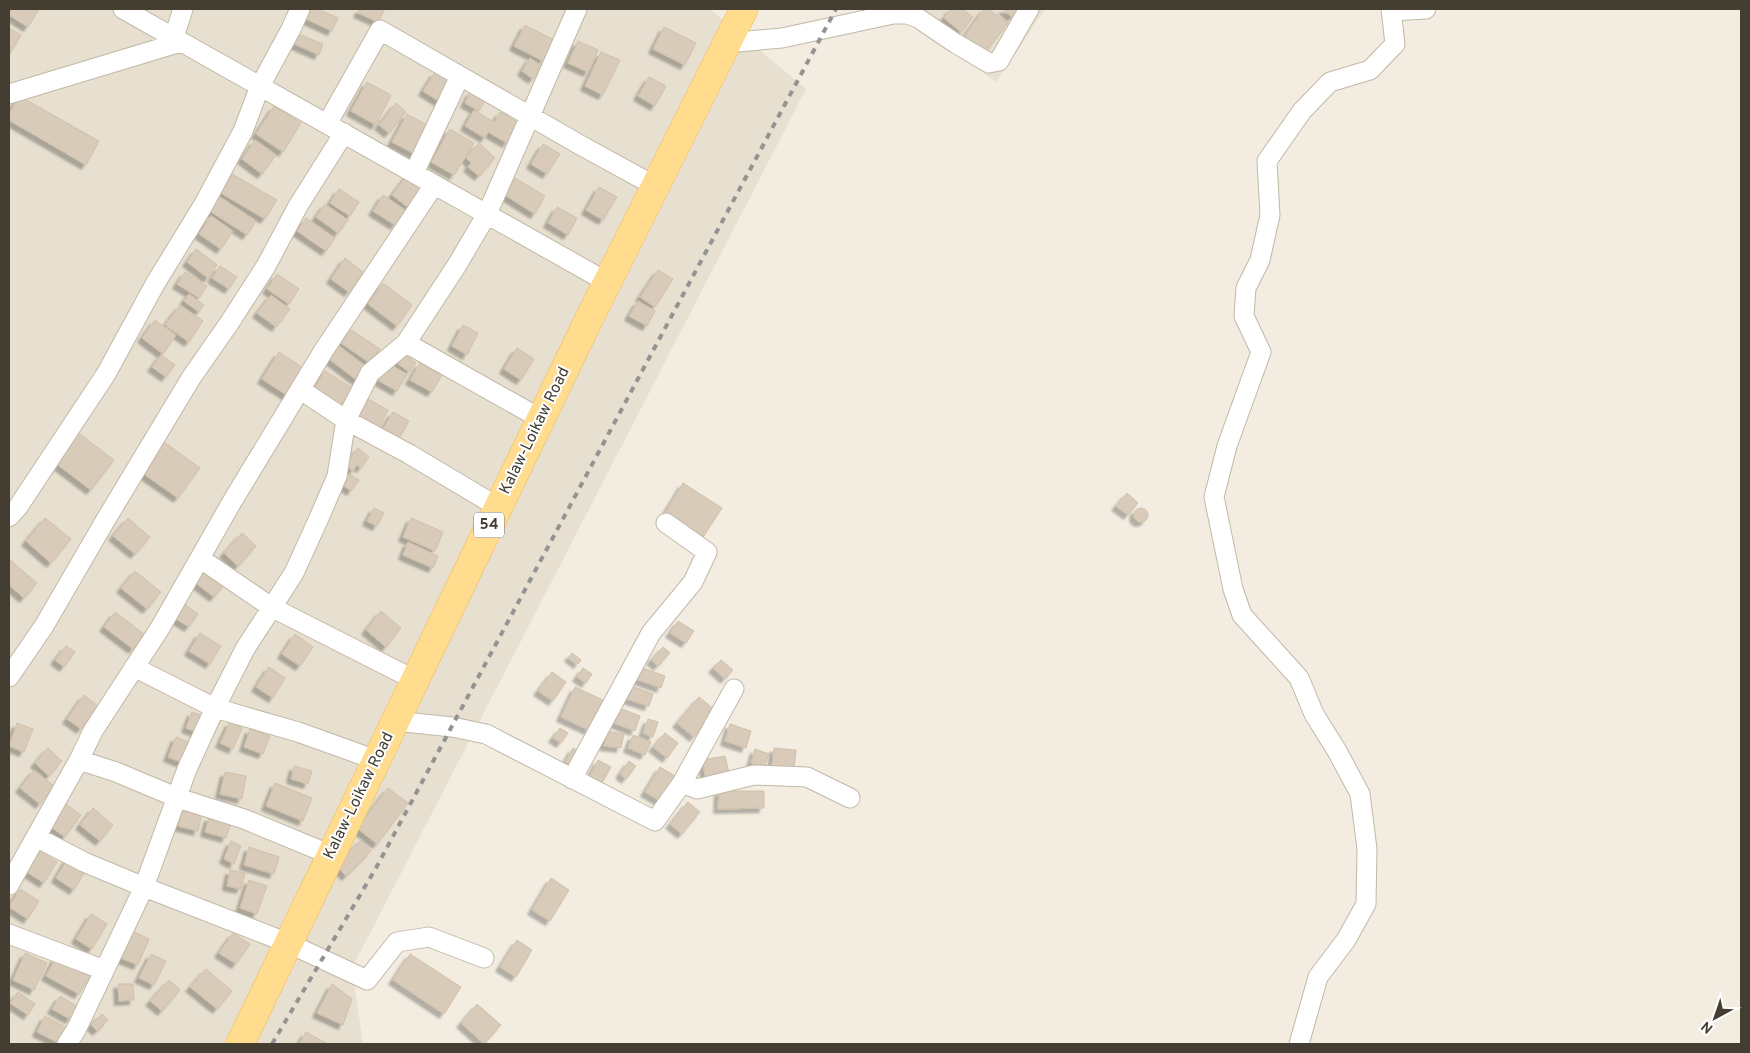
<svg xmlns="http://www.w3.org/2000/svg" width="1750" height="1053" viewBox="0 0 1750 1053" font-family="Overpass,sans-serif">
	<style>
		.residential { fill: #e7dfcf }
		.building { fill: #d8cbb9; stroke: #d1c0a8; filter: url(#shadow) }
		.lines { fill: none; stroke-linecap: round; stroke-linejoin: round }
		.street-casing { stroke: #c1b8a6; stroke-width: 21 }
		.primary-casing { stroke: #efbc53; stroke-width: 29 }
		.street { stroke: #fff; stroke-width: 19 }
		.primary { stroke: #ffdc8e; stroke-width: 28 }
		.rail { stroke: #939393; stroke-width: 4; stroke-dasharray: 6 6; stroke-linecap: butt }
		.labels { text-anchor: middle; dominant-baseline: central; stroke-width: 4; stroke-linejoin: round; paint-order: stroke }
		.shield { fill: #fff; stroke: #7c7770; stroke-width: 1 }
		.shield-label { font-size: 15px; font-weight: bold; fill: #443d32 }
		.street-label { font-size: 16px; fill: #443d32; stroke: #fff }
	</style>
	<defs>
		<filter id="shadow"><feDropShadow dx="-4.5" dy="4.5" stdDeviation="1" flood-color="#0004"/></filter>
	</defs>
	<rect width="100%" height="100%" fill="#f3ede1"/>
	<path class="residential" d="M 9,9 L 710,9 L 806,89 L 352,968 L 363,1044 L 9,1044 Z
		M 892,9 L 1045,9 L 996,82 Z"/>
	<path class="building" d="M 9,9 L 39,9 L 28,27 L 9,15 Z
		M 311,9 L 318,9 L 338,18 L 332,31 L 306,19 Z
		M 360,9 L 385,9 L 378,22 L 358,13 Z
		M 951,9 L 963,9 L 973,17 L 961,32 L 944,18 Z
		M 984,9 L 988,9 L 1008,23 L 985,53 L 964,37 Z
		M 1003,9 L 1020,9 L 1012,17 Z
		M 525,25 L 554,40 L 543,61 L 514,46 Z
		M 664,27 L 696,43 L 685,65 L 653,49 Z
		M 9,28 L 21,35 L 9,56 Z
		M 296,33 L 323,44 L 319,55 L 292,43 Z
		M 578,41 L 598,50 L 588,72 L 568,63 Z
		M 601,52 L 620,60 L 603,95 L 585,86 Z
		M 530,58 L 542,66 L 533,79 L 522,71 Z
		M 435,72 L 454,84 L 442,103 L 423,91 Z
		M 649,77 L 666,86 L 655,106 L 638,96 Z
		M 367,82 L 391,95 L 376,125 L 351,111 Z
		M 471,91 L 486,99 L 479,111 L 465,103 Z
		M 19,96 L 99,141 L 86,165 L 9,120 L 9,114 Z
		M 396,103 L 406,112 L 389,133 L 379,125 Z
		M 274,106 L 301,123 L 283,152 L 256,134 Z
		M 474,110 L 494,122 L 500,112 L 519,123 L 507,143 L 488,132 L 485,138 L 465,126 Z
		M 407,114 L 429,126 L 415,154 L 392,142 Z
		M 450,129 L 474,143 L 454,175 L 431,162 Z
		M 255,140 L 276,155 L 262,174 L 242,159 Z
		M 479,143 L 495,158 L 479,176 L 468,167 L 471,163 L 466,158 Z
		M 543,144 L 560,154 L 547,174 L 531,164 Z
		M 232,174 L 277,200 L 265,219 L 221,193 Z
		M 408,174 L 425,186 L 409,208 L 392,195 Z
		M 515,178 L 545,196 L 535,214 L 505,195 Z
		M 599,187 L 617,197 L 603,220 L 586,210 Z
		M 339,189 L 359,202 L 350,216 L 330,203 Z
		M 383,195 L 405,210 L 395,225 L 373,211 Z
		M 220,197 L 256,221 L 247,235 L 210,211 Z
		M 325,204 L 348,220 L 338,233 L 316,217 Z
		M 557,207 L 577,218 L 568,235 L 548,223 Z
		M 211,216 L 233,231 L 221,249 L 199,234 Z
		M 306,218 L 335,238 L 326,251 L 297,231 Z
		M 196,249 L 217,265 L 208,278 L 187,262 Z
		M 345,258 L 363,272 L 349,292 L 331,279 Z
		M 220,266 L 237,277 L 229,289 L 212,278 Z
		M 658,270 L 673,279 L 655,307 L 640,297 Z
		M 185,272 L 207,286 L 199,298 L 177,284 Z
		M 277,274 L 299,289 L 289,304 L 267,289 Z
		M 383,283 L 412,305 L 397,326 L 368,304 Z
		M 189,294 L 204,305 L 199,312 L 184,301 Z
		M 271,295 L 290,309 L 276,327 L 257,313 Z
		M 638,301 L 655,311 L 647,326 L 629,316 Z
		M 180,305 L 203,321 L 189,342 L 165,325 Z
		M 155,320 L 176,335 L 163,354 L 142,338 Z
		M 463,325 L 478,333 L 467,355 L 452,346 Z
		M 351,330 L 380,349 L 370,363 L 341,343 Z
		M 339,346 L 368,368 L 358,381 L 329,359 Z
		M 517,348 L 534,359 L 521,380 L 504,369 Z
		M 400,351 L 416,363 L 409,372 L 393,360 Z
		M 279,352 L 308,371 L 291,398 L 262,379 Z
		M 161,355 L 175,365 L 166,377 L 152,367 Z
		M 385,362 L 407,374 L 397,391 L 376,379 Z
		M 420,363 L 442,375 L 432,392 L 410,380 Z
		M 325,371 L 352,388 L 340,407 L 313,389 Z
		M 366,398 L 388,410 L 379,428 L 357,416 Z
		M 393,412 L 409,421 L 397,442 L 381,432 Z
		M 77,432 L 114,460 L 91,490 L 54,462 Z
		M 163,441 L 200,468 L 178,498 L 141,472 Z
		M 358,448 L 369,457 L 361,468 L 357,465 L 353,471 L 345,465 Z
		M 351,475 L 359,480 L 351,491 L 343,485 Z
		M 683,483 L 722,508 L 703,537 L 665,513 Z
		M 1127,493 L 1138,503 L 1128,515 L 1116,506 Z
		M1134 515a7 7 0 1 1 14 0a7 7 0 1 1-14 0Z
		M 374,508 L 384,513 L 377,526 L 367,521 Z
		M 45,518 L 71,539 L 51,563 L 26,541 Z
		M 128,518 L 150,537 L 135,554 L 113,536 Z
		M 411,518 L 443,532 L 435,551 L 403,537 Z
		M 242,533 L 256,546 L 238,566 L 224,553 Z
		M 408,542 L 438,556 L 433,568 L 403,555 Z
		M 9,559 L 37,583 L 24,598 L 9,585 Z
		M 204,567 L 225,584 L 214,597 L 193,581 Z
		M 135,571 L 161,592 L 147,609 L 121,588 Z
		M 183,603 L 198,614 L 189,627 L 173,617 Z
		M 381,611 L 401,628 L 386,647 L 366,630 Z
		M 115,612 L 144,634 L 133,649 L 104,627 Z
		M 678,621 L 694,631 L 686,643 L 670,633 Z
		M 200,633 L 221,646 L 210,664 L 189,651 Z
		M 295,634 L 313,647 L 300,666 L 282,654 Z
		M 66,646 L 75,652 L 64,667 L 55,660 Z
		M 663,647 L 670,653 L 658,666 L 651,660 Z
		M 572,653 L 581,660 L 578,664 L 569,657 Z
		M 721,660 L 733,670 L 725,679 L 713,668 Z
		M 269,667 L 285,678 L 273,698 L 256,687 Z
		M 640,667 L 665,676 L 661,688 L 636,679 Z
		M 583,668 L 592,674 L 586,683 L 577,677 Z
		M 552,672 L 566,682 L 553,701 L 538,691 Z
		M 632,686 L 653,694 L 649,706 L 627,699 Z
		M 575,687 L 603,700 L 589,730 L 561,717 Z
		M 84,695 L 98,706 L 81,729 L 67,719 Z
		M 699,697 L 716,711 L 694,737 L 677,723 Z
		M 620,708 L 640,716 L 635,731 L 614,723 Z
		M 192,712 L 208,718 L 201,734 L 186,728 Z
		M 648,719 L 658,722 L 653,737 L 643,733 Z
		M 230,722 L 242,728 L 233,749 L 220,743 Z
		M 17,723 L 33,729 L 24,752 L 9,746 Z
		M 730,724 L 751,731 L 746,748 L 725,741 Z
		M 560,728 L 568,733 L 561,743 L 553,738 Z
		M 250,729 L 270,736 L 263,754 L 244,747 Z
		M 607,731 L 624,734 L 621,748 L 604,746 Z
		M 665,733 L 678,743 L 667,758 L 653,747 Z
		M 633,735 L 651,742 L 645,755 L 628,748 Z
		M 176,737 L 194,744 L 186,764 L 168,757 Z
		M 48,748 L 62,761 L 49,776 L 35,763 Z
		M 573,748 L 581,753 L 573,766 L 565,762 Z
		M 774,748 L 796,750 L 794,769 L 772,766 Z
		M 755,749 L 769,754 L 764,768 L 751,763 Z
		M 725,756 L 729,773 L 706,778 L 702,760 Z
		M 598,760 L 611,767 L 602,783 L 590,776 Z
		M 629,761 L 636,766 L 626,779 L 620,774 Z
		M 294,766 L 312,771 L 308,784 L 291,779 Z
		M 660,767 L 675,776 L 660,801 L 645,792 Z
		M 34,770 L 54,786 L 40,804 L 20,788 Z
		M 225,772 L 246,776 L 242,799 L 220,794 Z
		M 275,783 L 312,798 L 303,821 L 266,806 Z
		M 388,788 L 408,803 L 377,844 L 357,828 Z
		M 719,791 L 764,791 L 764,808 L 718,809 Z
		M 688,802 L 700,812 L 682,834 L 670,824 Z
		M 66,804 L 81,815 L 65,837 L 51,827 Z
		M 93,808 L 113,825 L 100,841 L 80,825 Z
		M 183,808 L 202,812 L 198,831 L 178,826 Z
		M 209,817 L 231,823 L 226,838 L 205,832 Z
		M 361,840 L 371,851 L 346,876 L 335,864 Z
		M 231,841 L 241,846 L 234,864 L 224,859 Z
		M 249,847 L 279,857 L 274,874 L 244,865 Z
		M 40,851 L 57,862 L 44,883 L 27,872 Z
		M 68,858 L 86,870 L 74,890 L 56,878 Z
		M 230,870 L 245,873 L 241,889 L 227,886 Z
		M 551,878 L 569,890 L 550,921 L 532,910 Z
		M 249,880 L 267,886 L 257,914 L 240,908 Z
		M 20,889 L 39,901 L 28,919 L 9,907 Z
		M 91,914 L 107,924 L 92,949 L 76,939 Z
		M 130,930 L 149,939 L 138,965 L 118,957 Z
		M 233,933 L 250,944 L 236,964 L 219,953 Z
		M 517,940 L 532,950 L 516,977 L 500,967 Z
		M 25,953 L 47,963 L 34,990 L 13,980 Z
		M 151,954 L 166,961 L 154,985 L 139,978 Z
		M 410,954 L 461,987 L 444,1014 L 393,980 Z
		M 56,957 L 90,976 L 79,994 L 46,976 Z
		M 206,969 L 232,991 L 217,1009 L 190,987 Z
		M 169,980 L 180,990 L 162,1011 L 150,1001 Z
		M 118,984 L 133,984 L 134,1000 L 119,1001 Z
		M 332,984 L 352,999 L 343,1025 L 317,1013 Z
		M 18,992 L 35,1004 L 28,1015 L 10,1003 Z
		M 60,996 L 78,1007 L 70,1019 L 52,1009 Z
		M 477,1004 L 501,1025 L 484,1044 L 461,1023 Z
		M 102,1014 L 108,1020 L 97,1031 L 91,1025 Z
		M 45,1016 L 67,1028 L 59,1043 L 37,1032 Z
		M 306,1032 L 328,1044 L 299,1044 Z"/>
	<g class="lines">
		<g class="street-casing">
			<path id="street" d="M 123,9 L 607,282
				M 1392,11 L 1426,9
				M 174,37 L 183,9
				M 726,43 L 782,38 L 893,14 L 907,14 L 918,18 L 955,43 L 989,63 L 999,61 L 1029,9
				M 9,94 L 181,42
				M 327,124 L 380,30 L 582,146 L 655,186
				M 414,173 L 460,76
				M 406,343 L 541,419
				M 301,390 L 346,420 L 409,454 L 498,507
				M 9,517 L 18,507 L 106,374 L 155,284 L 204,204 L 243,131 L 260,86 L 291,29 L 300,9
				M 201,559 L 271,607 L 415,680
				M 134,667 L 215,708 L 298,732 L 376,760
				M 9,677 L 44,626 L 105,521 L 191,378 L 230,322 L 266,266 L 298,206 L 344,133
				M 395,721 L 452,727 L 486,734 L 655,821 L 682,783 L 734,689
				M 79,760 L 116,772 L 178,798 L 244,819 L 331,855
				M 572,779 L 651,633 L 693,582 L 707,552 L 666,523
				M 682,783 L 697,789 L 754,775 L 807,777 L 850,798
				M 36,837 L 84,862 L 144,887 L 288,943 L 367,980 L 397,942 L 429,937 L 484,958
				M 9,885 L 79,760 L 93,731 L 160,628 L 233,500 L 324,350 L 434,185
				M 9,934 L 104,970
				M 67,1044 L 76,1030 L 144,887 L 187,769 L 215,708 L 245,649 L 294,573 L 319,518 L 337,476 L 346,420 L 370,373 L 406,343 L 457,265 L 487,214 L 577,9
				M 1299,1044 L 1318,977 L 1346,940 L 1366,904 L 1367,849 L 1360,794 L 1337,751 L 1314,714 L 1299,678 L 1242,615 L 1233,589 L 1214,497 L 1227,446 L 1261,352 L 1244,316 L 1246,288 L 1260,260 L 1270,215 L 1267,161 L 1302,111 L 1330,82 L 1370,70 L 1395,44 L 1391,9"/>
		</g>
		<g class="primary-casing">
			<path id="primary" d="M 240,1044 L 588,321 L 744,9"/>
		</g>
		<use href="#street" class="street"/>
		<use href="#primary" class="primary"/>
		<path class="rail" d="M 272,1044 L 376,868 L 836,9"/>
	</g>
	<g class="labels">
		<rect class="shield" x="474" y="512.5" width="30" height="25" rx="4"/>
		<g class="shield-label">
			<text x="489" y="525">54</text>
		</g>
		<g class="street-label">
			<text transform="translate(535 431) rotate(-64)">Kalaw-Loikaw Road</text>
			<text transform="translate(359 796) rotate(-64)">Kalaw-Loikaw Road</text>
		</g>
	</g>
	<rect width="1750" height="1053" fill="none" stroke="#443d32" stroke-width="20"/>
	<g transform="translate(1715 1018) rotate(220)" stroke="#ffffff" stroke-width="4" paint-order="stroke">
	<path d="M0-4L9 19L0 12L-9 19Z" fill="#443d32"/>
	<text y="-8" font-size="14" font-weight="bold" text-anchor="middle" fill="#443d32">N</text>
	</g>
</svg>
